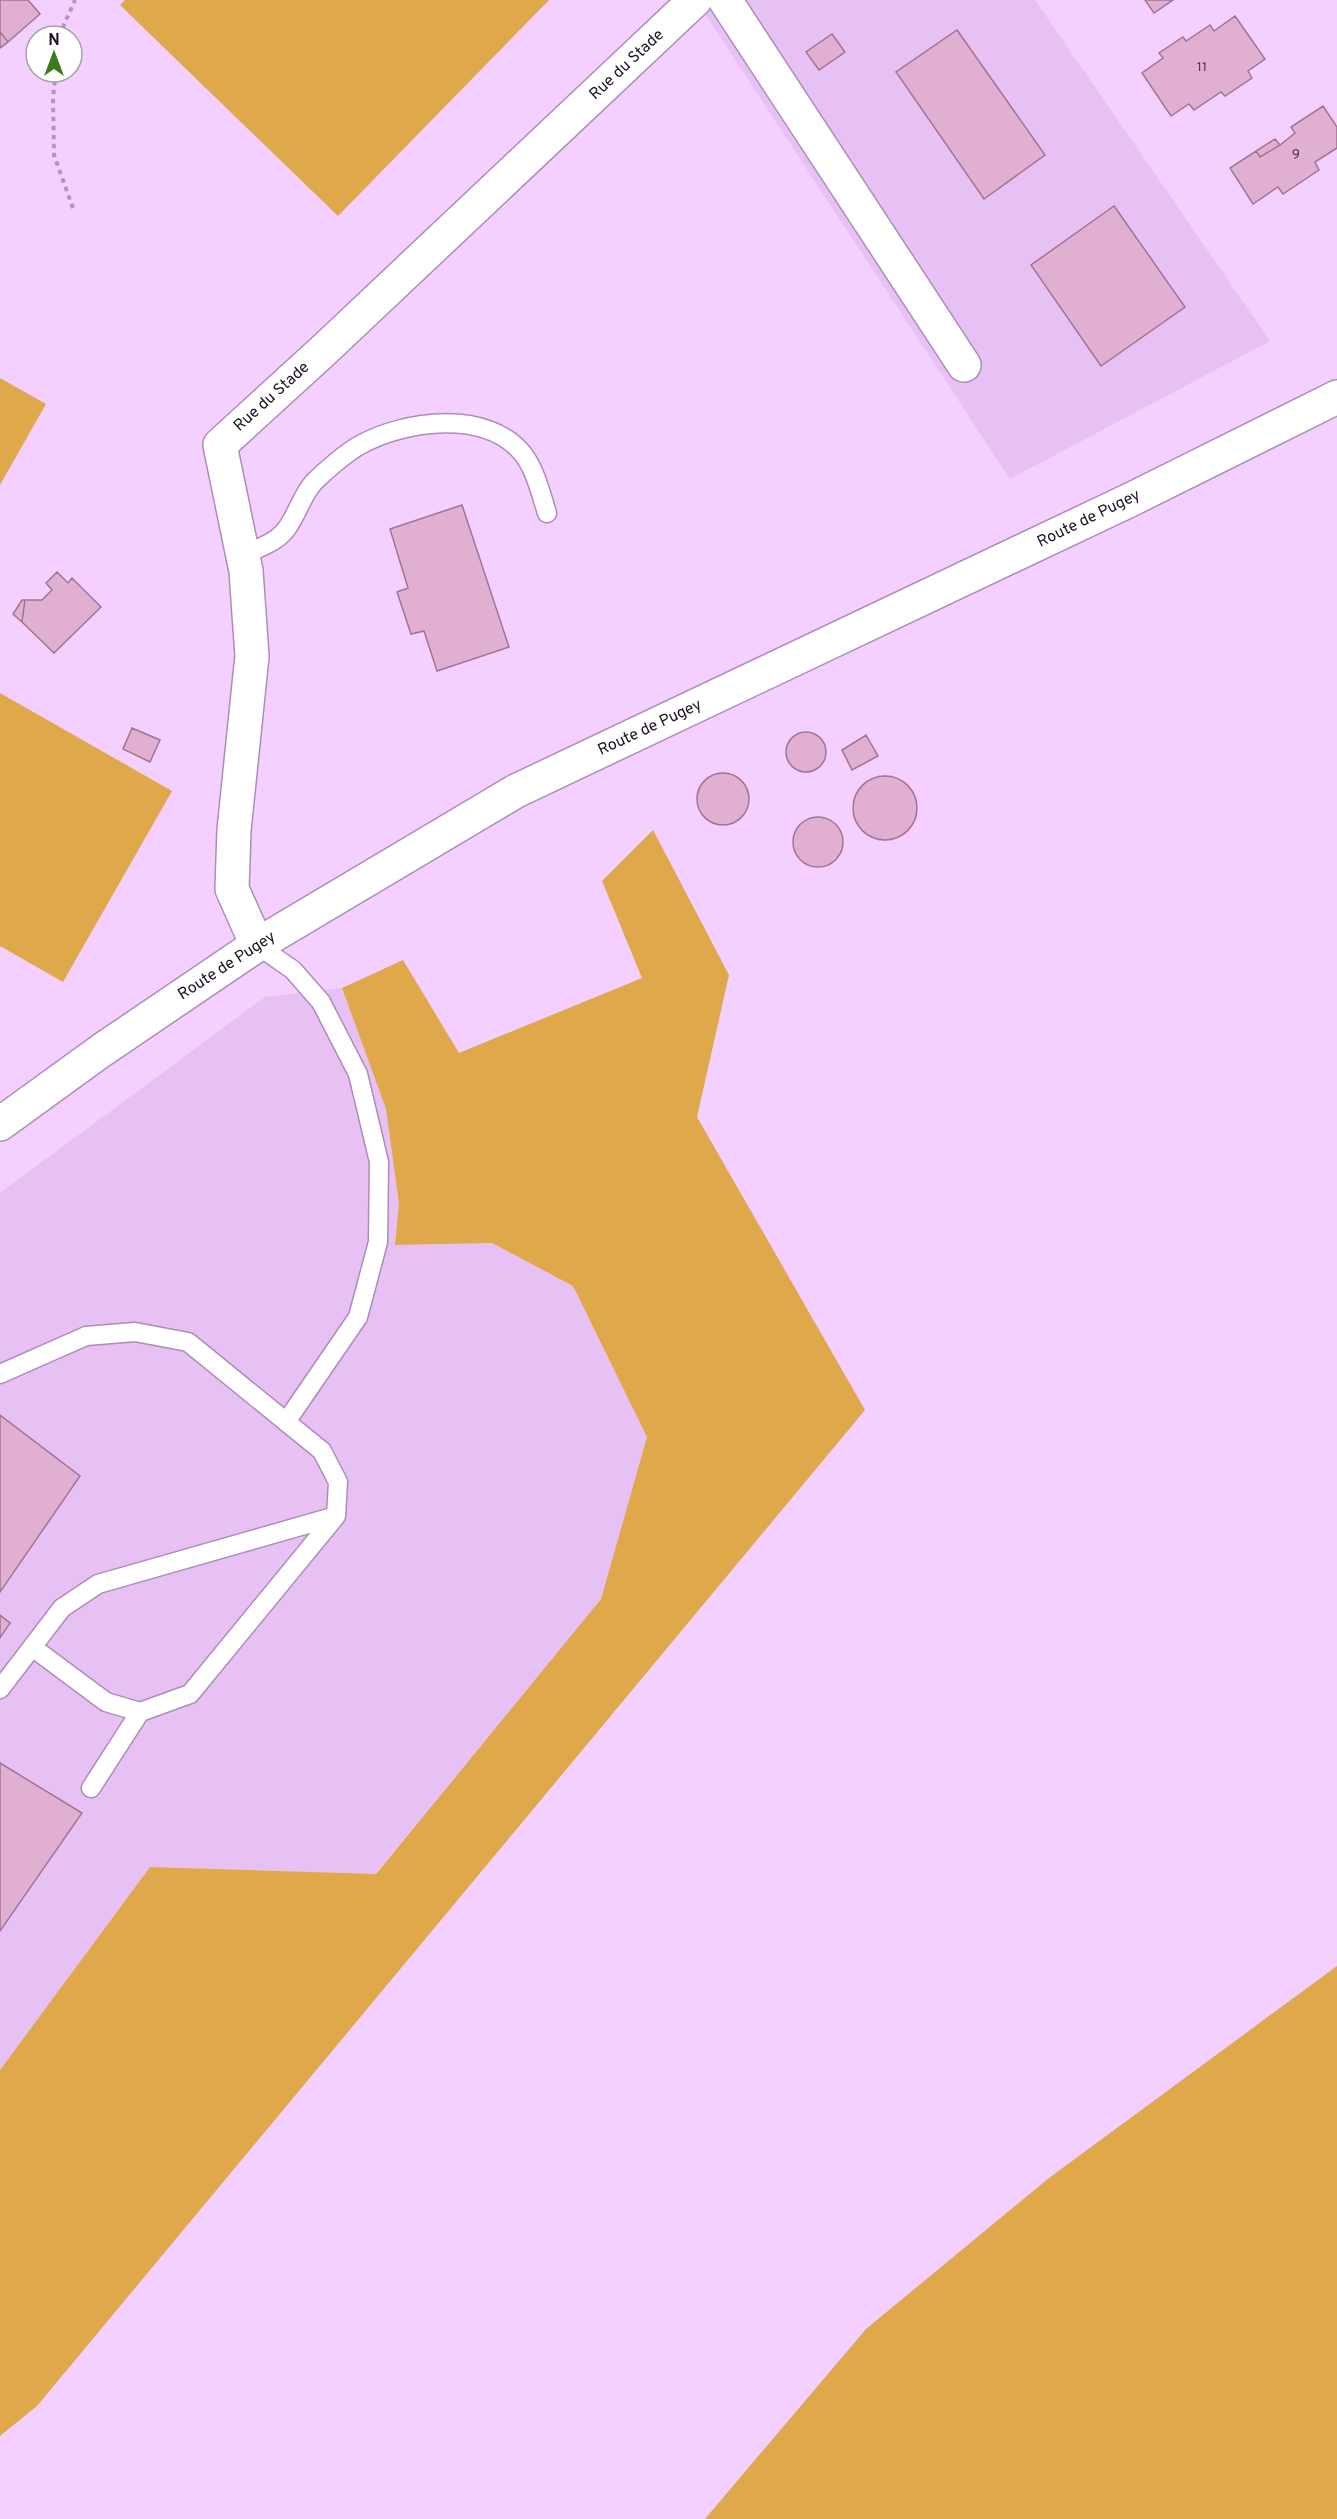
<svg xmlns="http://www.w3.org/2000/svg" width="1337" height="2519" viewBox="0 0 1337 2519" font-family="Overpass,sans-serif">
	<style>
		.built { fill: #e7c0f4 }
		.green { fill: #dfa84b }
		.building { fill: #e1afd2; stroke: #a27494; stroke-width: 1.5 }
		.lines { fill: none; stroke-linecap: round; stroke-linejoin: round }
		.service-casing { stroke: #ad8db8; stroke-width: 21 }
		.minor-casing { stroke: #ad8db8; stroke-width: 36 }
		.secondary-casing { stroke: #ad8db8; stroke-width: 36 }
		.path { stroke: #b296bb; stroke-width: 4; stroke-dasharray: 4.5 4.5; stroke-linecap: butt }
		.service { stroke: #fff; stroke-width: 18 }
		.minor { stroke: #fff; stroke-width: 33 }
		.secondary { stroke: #fff; stroke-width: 33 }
		.labels { text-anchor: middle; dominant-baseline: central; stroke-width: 4.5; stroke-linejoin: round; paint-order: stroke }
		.number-label { font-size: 14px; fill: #503a4f }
		.street-label { font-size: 16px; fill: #1f1323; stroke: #fff }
	</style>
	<rect width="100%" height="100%" fill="#f3d0ff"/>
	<path class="built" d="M 696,0 L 1035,0 L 1270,341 L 1010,479 Z
		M 342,988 L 386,1109 L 399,1204 L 395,1245 L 492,1243 L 573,1286 L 647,1437 L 601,1599 L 375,1874 L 150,1867 L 0,2070 L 0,1193 L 265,997 Z"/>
	<path class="green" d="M 125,0 L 549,0 L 338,216 L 120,5 Z
		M 0,378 L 46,404 L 0,485 Z
		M 0,693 L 172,791 L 63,982 L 0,946 Z
		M 653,830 L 729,975 L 697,1117 L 865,1410 L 37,2406 L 0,2436 L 0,2070 L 150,1867 L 376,1874 L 601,1599 L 647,1437 L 573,1286 L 492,1243 L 395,1245 L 399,1204 L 386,1109 L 342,988 L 403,960 L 459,1053 L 642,978 L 602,881 Z
		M 1337,1966 L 1337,2519 L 705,2519 L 866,2329 L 1049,2178 Z"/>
	<path class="building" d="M 0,0 L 28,0 L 40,14 L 8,42 L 0,32 Z
		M 1145,0 L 1173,0 L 1154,13 Z
		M 1235,16 L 1265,59 L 1248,71 L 1252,78 L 1225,96 L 1221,92 L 1194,110 L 1189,104 L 1171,116 L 1142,73 L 1163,58 L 1159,53 L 1183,37 L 1186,41 L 1210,25 L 1214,31 Z
		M 957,30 L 1045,155 L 984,199 L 896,72 Z
		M 0,32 L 8,42 L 0,48 Z
		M 832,34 L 845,52 L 819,70 L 806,52 Z
		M 1323,106 L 1337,127 L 1337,148 L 1315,162 L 1319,170 L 1283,194 L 1278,187 L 1253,204 L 1230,168 L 1256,151 L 1260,157 L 1280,145 L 1295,133 L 1291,127 Z
		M 1275,139 L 1280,145 L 1260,157 L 1256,151 Z
		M 1114,206 L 1185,307 L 1101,366 L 1031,265 Z
		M 462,505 L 509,647 L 437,671 L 424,631 L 411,634 L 397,592 L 408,588 L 390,529 Z
		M 57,572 L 68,583 L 72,578 L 101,607 L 54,653 L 22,622 L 25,600 L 42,600 L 52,590 L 46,583 Z
		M 22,600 L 25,600 L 22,622 L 13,614 Z
		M 132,728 L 160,740 L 150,762 L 123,749 Z
		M786 752a20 20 0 1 1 40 0a20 20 0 1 1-40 0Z
		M 866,735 L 878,756 L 852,770 L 842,750 Z
		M697 799a26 26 0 1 1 52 0a26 26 0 1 1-52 0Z
		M853 808a32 32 0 1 1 64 0a32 32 0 1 1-64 0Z
		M793 842a25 25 0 1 1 50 0a25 25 0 1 1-50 0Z
		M 0,1415 L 80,1476 L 0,1592 Z
		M 0,1615 L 10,1623 L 0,1638 Z
		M 0,1763 L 82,1813 L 0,1931 Z"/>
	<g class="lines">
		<g class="service-casing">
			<path id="service" d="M 243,555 C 254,550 266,546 276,539 C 295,526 299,498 314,482 C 325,471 347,452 360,445 C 405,420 487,409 523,454 C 535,469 541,494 547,513
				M 257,945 L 293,970 L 321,1002 L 358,1074 L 379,1162 L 378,1242 L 358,1317 L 286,1422
				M 0,1374 L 86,1336 L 135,1332 L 188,1342 L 322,1451 L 338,1482 L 336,1516 L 190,1694 L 140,1712 L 106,1702 L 32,1647
				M 0,1689 L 62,1608 L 98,1584 L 336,1516
				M 91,1788 L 140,1712"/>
		</g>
		<g class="minor-casing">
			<path id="minor" d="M 725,0 L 964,365
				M 257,945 L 232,889 L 234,830 L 252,656 L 246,571 L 220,445 L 324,350 L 695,0"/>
		</g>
		<g class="secondary-casing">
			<path id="secondary" d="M 0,1124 L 102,1050 L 257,945 L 516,791 L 1132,499 L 1337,397"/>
		</g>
		<path class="path" d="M 59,36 L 75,0
			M 56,72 L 53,97 L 54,155 L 74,211"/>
		<use href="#service" class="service"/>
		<use href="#minor" class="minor"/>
		<use href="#secondary" class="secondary"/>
	</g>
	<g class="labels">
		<g class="number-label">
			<text x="1202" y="67">11</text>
			<text x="1296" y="154">9</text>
		</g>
		<g class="street-label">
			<text transform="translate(627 65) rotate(-43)">Rue du Stade</text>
			<text transform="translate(272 397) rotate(-42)">Rue du Stade</text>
			<text transform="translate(1089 519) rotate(-26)">Route de Pugey</text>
			<text transform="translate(650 728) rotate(-25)">Route de Pugey</text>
			<text transform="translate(227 966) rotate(-33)">Route de Pugey</text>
		</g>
	</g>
	<g transform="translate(54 54)"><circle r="28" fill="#ffffff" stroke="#a5a1a7" stroke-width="1.5"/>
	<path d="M0-4.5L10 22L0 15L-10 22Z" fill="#3a7b1a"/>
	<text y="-9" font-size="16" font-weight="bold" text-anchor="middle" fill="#1f1323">N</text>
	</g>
</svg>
